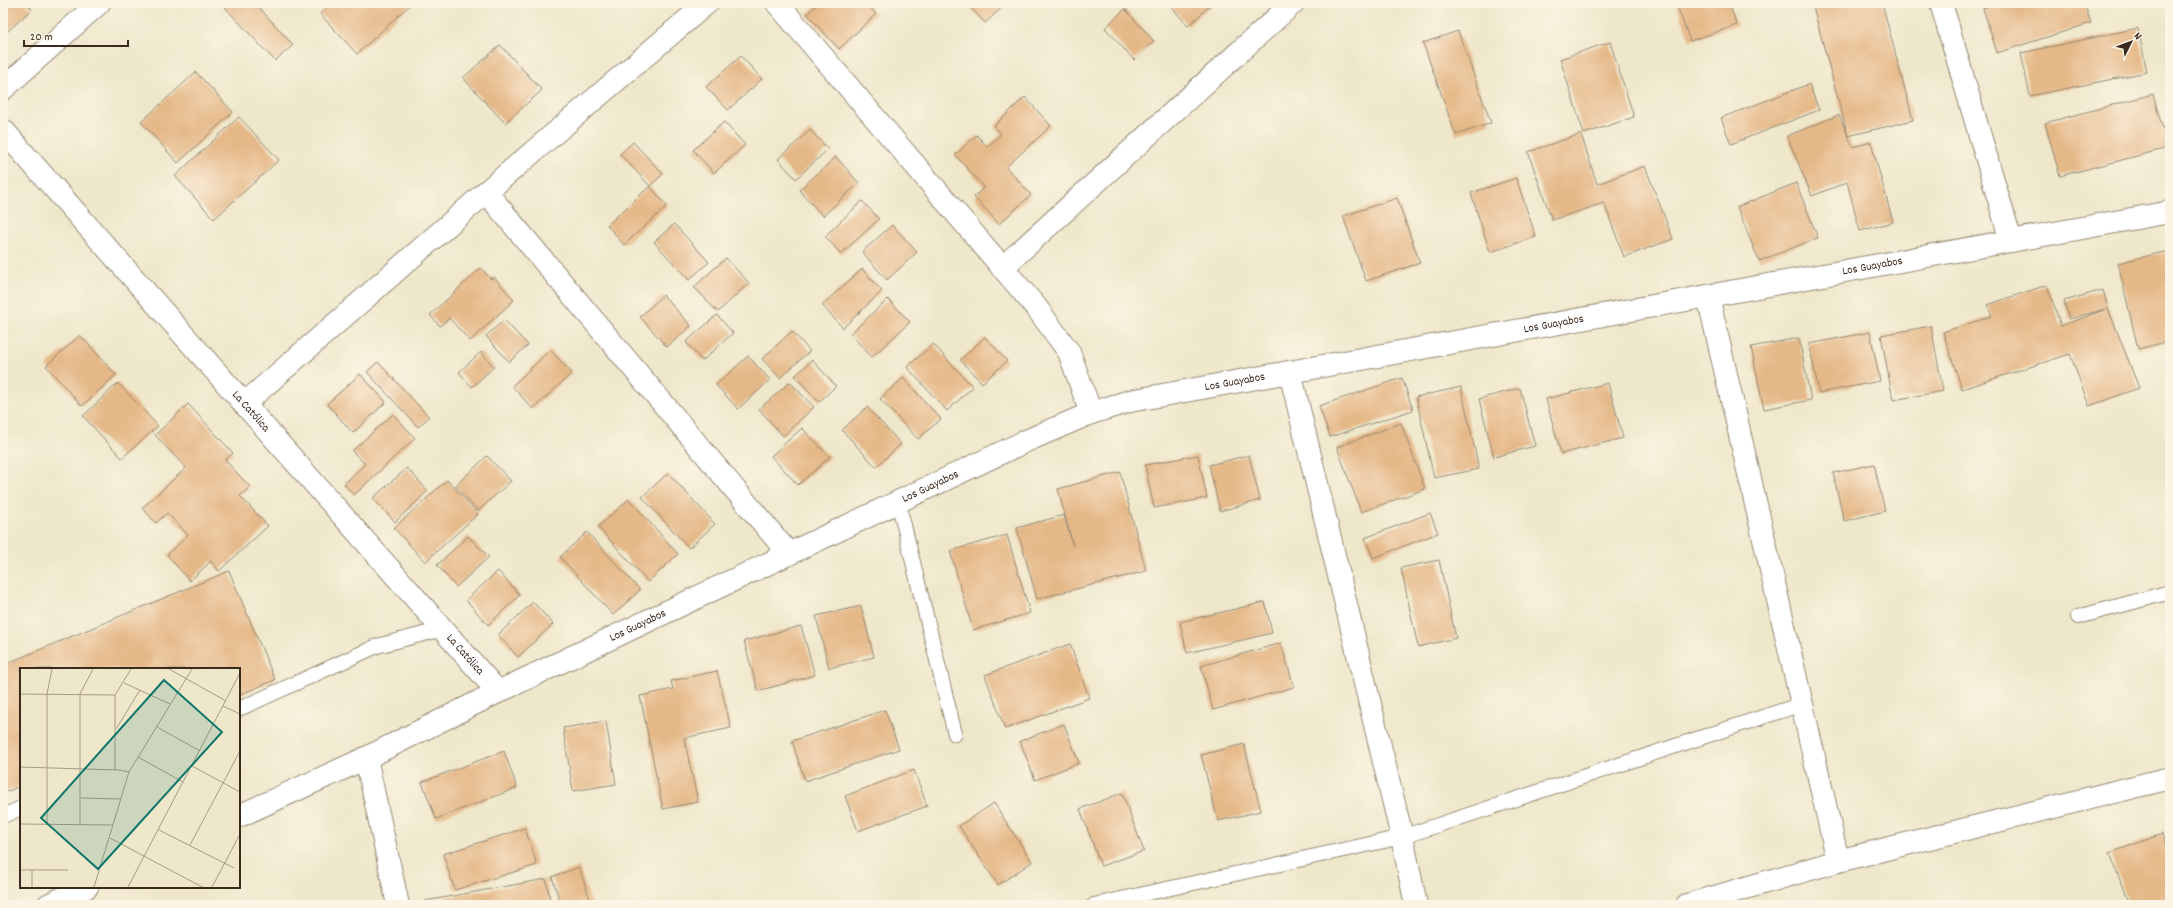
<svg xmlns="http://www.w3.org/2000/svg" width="2173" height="908" viewBox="0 0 2173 908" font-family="Dekko,sans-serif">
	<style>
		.building { fill: #e5b887 }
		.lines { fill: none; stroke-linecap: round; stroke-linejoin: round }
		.lane-casing { stroke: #948874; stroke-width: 16 }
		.street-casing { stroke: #948874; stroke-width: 24 }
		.lane { stroke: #fff; stroke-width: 14 }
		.street { stroke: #fff; stroke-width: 22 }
		.labels { text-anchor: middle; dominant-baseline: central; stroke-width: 3; stroke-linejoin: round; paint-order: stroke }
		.street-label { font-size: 12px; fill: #3b2a1e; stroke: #fcf5e5 }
		.inset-road { fill: none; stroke: #a69b85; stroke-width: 1 }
		.view { fill: #0f766e; fill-opacity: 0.15; stroke: #0f766e; stroke-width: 2 }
		.inset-edge { fill: none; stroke: #3b2a1e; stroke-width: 2 }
	</style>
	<rect width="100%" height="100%" fill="#fcf5e5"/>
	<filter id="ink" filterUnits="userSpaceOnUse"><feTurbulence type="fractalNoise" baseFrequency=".025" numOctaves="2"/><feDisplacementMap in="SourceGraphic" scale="8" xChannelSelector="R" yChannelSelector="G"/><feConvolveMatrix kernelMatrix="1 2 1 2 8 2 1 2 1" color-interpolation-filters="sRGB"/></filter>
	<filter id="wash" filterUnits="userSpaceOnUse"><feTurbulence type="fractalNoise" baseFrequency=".012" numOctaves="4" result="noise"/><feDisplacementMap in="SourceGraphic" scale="16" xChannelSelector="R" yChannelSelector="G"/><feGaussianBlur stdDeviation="0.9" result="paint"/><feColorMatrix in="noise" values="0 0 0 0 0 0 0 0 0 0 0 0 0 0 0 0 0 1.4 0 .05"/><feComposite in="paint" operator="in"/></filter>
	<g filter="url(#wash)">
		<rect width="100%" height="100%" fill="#eee7ca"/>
		<g id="blocks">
			<path class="building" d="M 3,3 L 26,3 L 32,9 L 7,32 L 3,28 Z
				M 221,3 L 255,3 L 293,45 L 275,61 Z
				M 332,3 L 412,3 L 357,54 L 320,14 Z
				M 819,3 L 866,3 L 876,14 L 839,49 L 807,14 Z
				M 966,3 L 1007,3 L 985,23 Z
				M 1168,3 L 1213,3 L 1188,26 Z
				M 1676,3 L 1729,3 L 1737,25 L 1690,41 Z
				M 1812,3 L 1882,3 L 1913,120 L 1848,136 Z
				M 1997,3 L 2084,3 L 2091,23 L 1997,53 L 1983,8 Z
				M 1125,9 L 1154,41 L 1134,60 L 1105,28 Z
				M 2138,28 L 2147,72 L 2030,96 L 2021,53 Z
				M 1458,31 L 1491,123 L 1456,135 L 1423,43 Z
				M 1610,42 L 1634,117 L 1584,134 L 1560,59 Z
				M 500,45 L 542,90 L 505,123 L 463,78 Z
				M 741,56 L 762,79 L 728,110 L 706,87 Z
				M 196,72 L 233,112 L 178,163 L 141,122 Z
				M 1809,84 L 1819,110 L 1731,144 L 1721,118 Z
				M 2153,94 L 2168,148 L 2060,176 L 2045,123 Z
				M 1025,97 L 1051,126 L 1006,167 L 1031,195 L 999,224 L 974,197 L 984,187 L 955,155 L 977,135 L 987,147 L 1001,134 L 994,126 Z
				M 2170,98 L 2170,112 L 2166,99 Z
				M 1839,115 L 1853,147 L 1871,142 L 1893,222 L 1860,231 L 1847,182 L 1812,196 L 1787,136 Z
				M 239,117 L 279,160 L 214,219 L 175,176 Z
				M 724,122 L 745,145 L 714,173 L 693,150 Z
				M 810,130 L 828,149 L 796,179 L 778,159 Z
				M 1581,134 L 1597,184 L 1645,166 L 1673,239 L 1624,257 L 1604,203 L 1552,220 L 1528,152 Z
				M 633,142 L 663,174 L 650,186 L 620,154 Z
				M 836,157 L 859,183 L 823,216 L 799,190 Z
				M 1516,178 L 1536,237 L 1490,252 L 1471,193 Z
				M 1796,183 L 1818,238 L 1759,261 L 1737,207 Z
				M 650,186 L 667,206 L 624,245 L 607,225 Z
				M 1397,198 L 1420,263 L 1366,281 L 1343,216 Z
				M 862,201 L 879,219 L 841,254 L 825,236 Z
				M 674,224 L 709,262 L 689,280 L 654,242 Z
				M 892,225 L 917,252 L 887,280 L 862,252 Z
				M 2168,251 L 2170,259 L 2170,341 L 2138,349 L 2118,263 Z
				M 726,258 L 749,283 L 718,312 L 694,287 Z
				M 481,268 L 491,279 L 494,277 L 514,300 L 470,341 L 449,318 L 440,326 L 430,315 Z
				M 862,269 L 882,291 L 843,328 L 822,305 Z
				M 2047,285 L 2061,326 L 2106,309 L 2069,319 L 2064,301 L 2103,290 L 2108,308 L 2139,388 L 2089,406 L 2070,354 L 1962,389 L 1943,332 L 1992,316 L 1987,305 Z
				M 663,295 L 691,326 L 667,347 L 640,317 Z
				M 888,299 L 910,322 L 872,357 L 850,334 Z
				M 717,315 L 733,333 L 702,361 L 686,342 Z
				M 504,320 L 528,345 L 509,362 L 486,336 Z
				M 1931,326 L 1943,391 L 1893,400 L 1881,335 Z
				M 792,331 L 810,351 L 780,378 L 762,359 Z
				M 1870,332 L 1880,381 L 1819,393 L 1809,344 Z
				M 80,335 L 116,375 L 82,406 L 46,366 Z
				M 985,337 L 1007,361 L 982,383 L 960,360 Z
				M 1799,338 L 1811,400 L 1764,409 L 1751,347 Z
				M 933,344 L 973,387 L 947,411 L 907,367 Z
				M 550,350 L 572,373 L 533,409 L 512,386 Z
				M 481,352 L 494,367 L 472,387 L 459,372 Z
				M 748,356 L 770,380 L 738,409 L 716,385 Z
				M 812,360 L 836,386 L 819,402 L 795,376 Z
				M 378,362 L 429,417 L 418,427 L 367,372 Z
				M 360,374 L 386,402 L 353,433 L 327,404 Z
				M 903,378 L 941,419 L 918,439 L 880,399 Z
				M 1402,378 L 1413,410 L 1330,437 L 1319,406 Z
				M 790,382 L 814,407 L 783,436 L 759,409 Z
				M 118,383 L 158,426 L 122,458 L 83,416 Z
				M 1608,383 L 1623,438 L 1561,454 L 1546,399 Z
				M 1461,387 L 1479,469 L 1434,478 L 1416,397 Z
				M 1520,388 L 1535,446 L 1494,457 L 1479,399 Z
				M 188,404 L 233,453 L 225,460 L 250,487 L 240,496 L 268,526 L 219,571 L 211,561 L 190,581 L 167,555 L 188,535 L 167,513 L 156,523 L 142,508 L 186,468 L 155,435 Z
				M 867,407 L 901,444 L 876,467 L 842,430 Z
				M 393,414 L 415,438 L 354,495 L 344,484 L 365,464 L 352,451 Z
				M 1401,423 L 1425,489 L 1361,512 L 1337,447 Z
				M 802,428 L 830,457 L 798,485 L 771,456 Z
				M 1198,455 L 1207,498 L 1154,508 L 1145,465 Z
				M 1249,455 L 1260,500 L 1220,511 L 1209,465 Z
				M 487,456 L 511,481 L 478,511 L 455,486 Z
				M 1874,464 L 1885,511 L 1844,521 L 1833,473 Z
				M 407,468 L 428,491 L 395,522 L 373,498 Z
				M 1120,472 L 1146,571 L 1037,599 L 1017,528 L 1064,515 L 1073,546 L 1058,489 Z
				M 668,473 L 715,524 L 689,548 L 642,497 Z
				M 447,480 L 478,514 L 425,562 L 394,528 Z
				M 629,499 L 678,554 L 648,582 L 598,527 Z
				M 1430,513 L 1438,533 L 1373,558 L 1365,538 Z
				M 587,532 L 640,590 L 613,615 L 560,557 Z
				M 1007,535 L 1030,613 L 973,630 L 950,551 Z
				M 468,536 L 489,557 L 456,587 L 437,565 Z
				M 1439,560 L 1456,638 L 1418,647 L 1401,568 Z
				M 229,571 L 275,680 L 239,695 L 239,669 L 21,669 L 21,786 L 3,793 L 3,665 Z
				M 498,571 L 520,595 L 488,625 L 466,600 Z
				M 533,602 L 553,624 L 518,657 L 498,635 Z
				M 1265,602 L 1272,633 L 1187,653 L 1180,622 Z
				M 861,606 L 874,657 L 829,668 L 816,616 Z
				M 801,626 L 815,675 L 758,691 L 744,641 Z
				M 1281,643 L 1294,687 L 1213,710 L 1201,666 Z
				M 1070,644 L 1089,698 L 1005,729 L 985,675 Z
				M 717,671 L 731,728 L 684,738 L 698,802 L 663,809 L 640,696 L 673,689 L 671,681 Z
				M 885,710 L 899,749 L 805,781 L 792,741 Z
				M 606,721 L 616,784 L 573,791 L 563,728 Z
				M 1064,724 L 1079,763 L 1035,780 L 1020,741 Z
				M 1244,744 L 1261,811 L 1218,821 L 1201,755 Z
				M 504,751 L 517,788 L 436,819 L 422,782 Z
				M 914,770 L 927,806 L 858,831 L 845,796 Z
				M 1122,793 L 1144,851 L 1101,866 L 1080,809 Z
				M 994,803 L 1032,862 L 998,885 L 959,826 Z
				M 525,828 L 537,865 L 455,890 L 443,854 Z
				M 2162,834 L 2170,856 L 2170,904 L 2129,905 L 2110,853 Z
				M 579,867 L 592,905 L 561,905 L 552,877 Z
				M 546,879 L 551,905 L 425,905 L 425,901 Z"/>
		</g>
	</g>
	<g filter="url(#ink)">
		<use href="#blocks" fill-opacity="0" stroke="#948874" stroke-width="1"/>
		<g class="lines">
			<g class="lane-casing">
				<path id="lane" d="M 898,501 L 955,734
					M 2078,617 L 2170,592
					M 239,709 L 377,646 L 443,629
					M 3,816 L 21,808
					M 1094,905 L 1402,837 L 1802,704"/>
			</g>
			<g class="street-casing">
				<g id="street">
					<path d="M 777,3 L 1036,307 L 1069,352 L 1091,413"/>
					<path d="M 1941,3 L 2011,241"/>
					<path d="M 3,89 L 99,3"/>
					<path id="s1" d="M 3,130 L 498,692"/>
					<path d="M 486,192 L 789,554"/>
					<path d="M 1002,268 L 1293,3"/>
					<path d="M 1708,296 L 1838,861"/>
					<path d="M 1290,372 L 1402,837 L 1416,905"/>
					<path d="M 244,404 L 486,192 L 707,3"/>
					<path d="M 366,758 L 398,905"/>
					<path id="s2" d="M 239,816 L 366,758 L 498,692 L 1026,441 L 1091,413 L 1130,401 L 2170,212"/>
					<path d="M 48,905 L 87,887"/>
					<path d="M 1687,905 L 1838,861 L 2170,778"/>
				</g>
			</g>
			<use href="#lane" class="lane"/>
			<use href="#street" class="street"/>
		</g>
	</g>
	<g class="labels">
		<g class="street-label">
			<text stroke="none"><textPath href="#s2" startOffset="1738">Los Guayabos</textPath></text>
			<text stroke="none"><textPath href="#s2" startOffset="1414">Los Guayabos</textPath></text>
			<text stroke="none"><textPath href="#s2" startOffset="1090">Los Guayabos</textPath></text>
			<text stroke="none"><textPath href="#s1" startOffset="375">La Católica</textPath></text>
			<text stroke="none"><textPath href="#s2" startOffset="766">Los Guayabos</textPath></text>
			<text stroke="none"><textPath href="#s2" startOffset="442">Los Guayabos</textPath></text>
			<text stroke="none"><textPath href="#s1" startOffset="699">La Católica</textPath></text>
		</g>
	</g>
	<g transform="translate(20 668)">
		<rect width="220" height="220" fill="#eee7ca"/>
		<path class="inset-road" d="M 149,1 L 206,33M 104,15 L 150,36M 0,26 L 95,27M 203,38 L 220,46M 137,59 L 180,83M 96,61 L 120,22M 118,89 L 163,114M 172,98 L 220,124M 0,99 L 99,102 L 109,104M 95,102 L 95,27 L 111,1M 61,130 L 101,131M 0,156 L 93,157M 27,157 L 27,26 L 32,1M 60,157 L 60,26 L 73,1M 139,162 L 214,200M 90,170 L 182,219M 170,177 L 220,83M 0,202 L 48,202M 12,219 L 12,202M 74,219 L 109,104 L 172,1M 108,219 L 220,5M 192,219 L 220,166"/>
		<path class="view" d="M 144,12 L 202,64 L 78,201 L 21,150 Z"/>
		<rect width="220" height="220" class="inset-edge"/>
	</g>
	<rect width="2173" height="908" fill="none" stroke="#fcf5e5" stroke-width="16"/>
	<g transform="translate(2131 42) rotate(48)" stroke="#fcf5e5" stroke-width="3" paint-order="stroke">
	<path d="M0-3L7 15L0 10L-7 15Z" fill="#3b2a1e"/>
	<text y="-6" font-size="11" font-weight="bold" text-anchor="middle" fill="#3b2a1e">N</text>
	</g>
	<path d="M24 40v6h104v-6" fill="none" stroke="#3b2a1e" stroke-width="2"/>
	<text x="30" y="40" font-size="12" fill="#3b2a1e" stroke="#fcf5e5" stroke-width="3" paint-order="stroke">20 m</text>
</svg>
